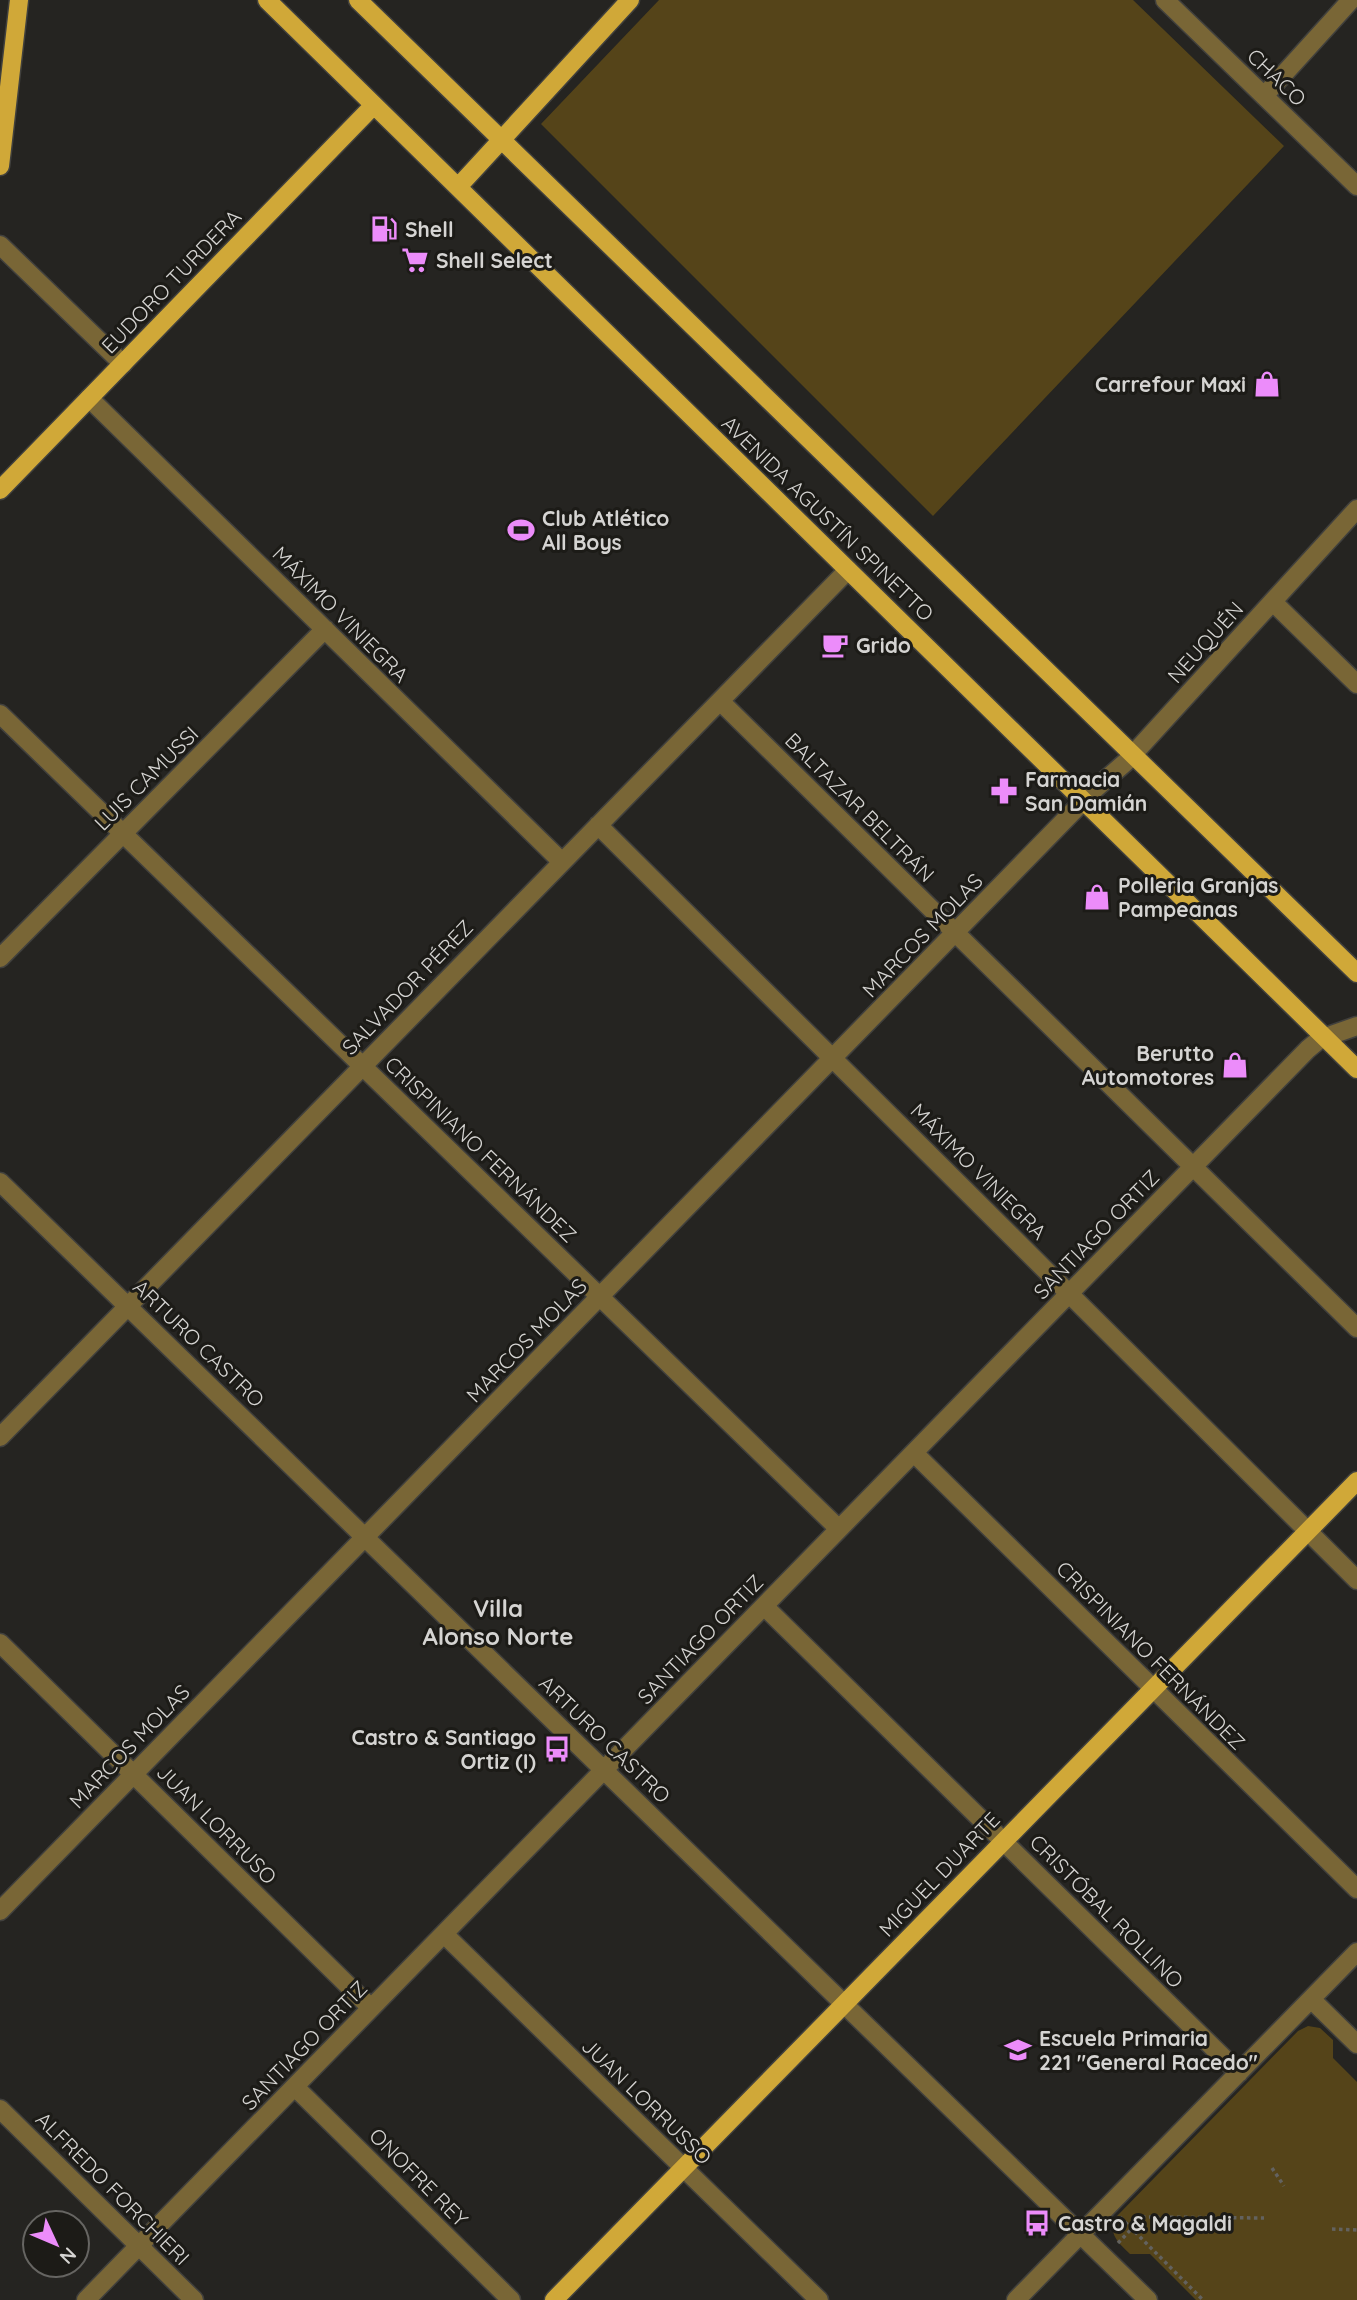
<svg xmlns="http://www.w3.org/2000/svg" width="1357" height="2300" viewBox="0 0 1357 2300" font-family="Quicksand,sans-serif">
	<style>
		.green { fill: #554419 }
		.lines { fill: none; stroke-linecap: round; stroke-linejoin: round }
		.minor-casing { stroke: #41403d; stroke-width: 21 }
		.major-casing { stroke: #41403d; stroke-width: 21 }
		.path { stroke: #63625f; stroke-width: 3.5; stroke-dasharray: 3.5 3.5; stroke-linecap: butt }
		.minor { stroke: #796636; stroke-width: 18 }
		.major { stroke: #d0a838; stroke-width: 18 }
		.labels { text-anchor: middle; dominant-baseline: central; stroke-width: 6; stroke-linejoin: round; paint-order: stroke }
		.street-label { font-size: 21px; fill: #d5d4d2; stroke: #1c1b17 }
		.poi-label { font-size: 21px; font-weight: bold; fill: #d5d4d2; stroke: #1c1b17; text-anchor: start }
		.quarter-label { font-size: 24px; font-weight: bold; fill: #d5d4d2; stroke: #1c1b17 }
	</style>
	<rect width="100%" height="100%" fill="#252421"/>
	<path class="green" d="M 659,0 L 1133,0 L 1284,146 L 933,516 L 541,124 Z
		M 1308,2026 L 1320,2028 L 1333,2040 L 1333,2058 L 1357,2082 L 1357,2300 L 1196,2300 L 1150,2254 L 1130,2254 C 1119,2243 1107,2234 1116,2217 L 1298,2031 Z"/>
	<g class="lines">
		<g class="minor-casing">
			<path id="minor" d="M 1165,0 L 1357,186
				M 1264,96 L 1351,0
				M 0,245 L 123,364
				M 89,398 L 562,862
				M 1273,602 L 1357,684
				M 720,701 L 1357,1328
				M 0,714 L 839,1529
				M 598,825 L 1357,1580
				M 0,958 L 325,629
				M 0,1182 L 1148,2300
				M 0,1437 L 848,570
				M 914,1453 L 1357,1889
				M 764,1606 L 1239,2073
				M 0,1643 L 371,2008
				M 0,1911 L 1095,789 L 1127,761 L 1357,509
				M 444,1934 L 819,2300
				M 1311,1999 L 1357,2044
				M 295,2087 L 511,2300
				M 0,2109 L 194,2300
				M 86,2300 L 1308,1049 L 1320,1039 L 1357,1026
				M 1016,2300 L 1357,1952"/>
		</g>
		<g class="major-casing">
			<path id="major" d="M 267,0 L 1357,1069
				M 358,0 L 1357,973
				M 0,166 L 19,0
				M 458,187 L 630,0
				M 0,490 L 374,105
				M 554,2300 L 1357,1481"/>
		</g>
		<path class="path" d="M 1272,2168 L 1284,2186
			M 1120,2217 L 1203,2300
			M 1332,2229 L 1357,2230
			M 1118,2243 L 1143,2217 L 1264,2218"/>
		<use href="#minor" class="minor"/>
		<use href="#major" class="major"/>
	</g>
	<defs>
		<g id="fuel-bare" transform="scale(2.1)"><path d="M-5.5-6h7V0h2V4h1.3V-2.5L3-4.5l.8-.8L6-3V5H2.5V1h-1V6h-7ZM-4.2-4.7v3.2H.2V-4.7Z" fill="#ec8cfa" stroke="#1c1b17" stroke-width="2.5" paint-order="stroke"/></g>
		<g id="supermarket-bare" transform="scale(2.1)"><path d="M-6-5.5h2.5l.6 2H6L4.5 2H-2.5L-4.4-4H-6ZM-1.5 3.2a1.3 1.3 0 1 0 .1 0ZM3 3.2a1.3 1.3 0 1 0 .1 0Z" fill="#ec8cfa" stroke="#1c1b17" stroke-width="2.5" paint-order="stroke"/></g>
		<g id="shop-bare" transform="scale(2.1)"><path d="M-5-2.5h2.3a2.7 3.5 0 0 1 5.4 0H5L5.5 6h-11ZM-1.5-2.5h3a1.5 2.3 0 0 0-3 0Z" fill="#ec8cfa" stroke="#1c1b17" stroke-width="2.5" paint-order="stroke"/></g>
		<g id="stadium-bare" transform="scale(2.1)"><path d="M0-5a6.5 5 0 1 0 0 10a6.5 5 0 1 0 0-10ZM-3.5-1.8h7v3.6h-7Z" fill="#ec8cfa" stroke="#1c1b17" stroke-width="2.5" paint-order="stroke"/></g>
		<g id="cafe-bare" transform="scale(2.1)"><path d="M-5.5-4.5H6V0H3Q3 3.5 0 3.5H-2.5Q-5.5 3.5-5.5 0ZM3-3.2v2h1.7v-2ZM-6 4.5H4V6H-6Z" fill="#ec8cfa" stroke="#1c1b17" stroke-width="2.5" paint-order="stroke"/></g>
		<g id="pharmacy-bare" transform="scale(2.1)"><path d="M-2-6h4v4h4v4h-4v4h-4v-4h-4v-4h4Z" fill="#ec8cfa" stroke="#1c1b17" stroke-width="2.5" paint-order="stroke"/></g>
		<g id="bus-bare" transform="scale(2.1)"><path d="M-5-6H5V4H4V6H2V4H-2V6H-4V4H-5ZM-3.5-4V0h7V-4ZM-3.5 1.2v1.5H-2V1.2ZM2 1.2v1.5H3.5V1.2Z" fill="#ec8cfa" stroke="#1c1b17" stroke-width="2.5" paint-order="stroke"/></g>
		<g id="school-bare" transform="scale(2.1)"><path d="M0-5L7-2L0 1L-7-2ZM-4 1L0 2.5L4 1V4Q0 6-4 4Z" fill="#ec8cfa" stroke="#1c1b17" stroke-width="2.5" paint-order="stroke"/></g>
	</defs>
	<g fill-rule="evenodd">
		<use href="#fuel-bare" x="384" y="229"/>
		<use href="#supermarket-bare" x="415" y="260"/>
		<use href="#shop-bare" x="1267" y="384"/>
		<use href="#stadium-bare" x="521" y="530"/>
		<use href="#cafe-bare" x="835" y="645"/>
		<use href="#pharmacy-bare" x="1004" y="791"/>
		<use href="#shop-bare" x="1097" y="897"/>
		<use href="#shop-bare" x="1235" y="1065"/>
		<use href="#bus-bare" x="557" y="1749"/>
		<use href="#school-bare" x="1018" y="2050"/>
		<use href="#bus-bare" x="1037" y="2223"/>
	</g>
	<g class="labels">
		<g class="street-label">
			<text transform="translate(1277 77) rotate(44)">CHACO</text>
			<text transform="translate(171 281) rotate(-46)">EUDORO TURDERA</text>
			<text transform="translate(828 518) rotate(44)">AVENIDA AGUSTÍN SPINETTO</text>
			<text transform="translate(341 614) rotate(45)">MÁXIMO VINIEGRA</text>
			<text transform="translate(1205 642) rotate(-48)">NEUQUÉN</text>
			<text transform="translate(146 778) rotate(-45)">LUIS CAMUSSI</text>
			<text transform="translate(860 807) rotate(45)">BALTAZAR BELTRÁN</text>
			<text transform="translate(922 935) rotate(-46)">MARCOS MOLAS</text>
			<text transform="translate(407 987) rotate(-46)">SALVADOR PÉREZ</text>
			<text transform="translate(481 1149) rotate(44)">CRISPINIANO FERNÁNDEZ</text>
			<text transform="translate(979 1171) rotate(45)">MÁXIMO VINIEGRA</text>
			<text transform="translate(1096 1234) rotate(-46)">SANTIAGO ORTIZ</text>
			<text transform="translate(526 1340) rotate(-46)">MARCOS MOLAS</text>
			<text transform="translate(199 1343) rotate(44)">ARTURO CASTRO</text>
			<text transform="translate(700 1639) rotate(-46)">SANTIAGO ORTIZ</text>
			<text transform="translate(1151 1655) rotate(45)">CRISPINIANO FERNÁNDEZ</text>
			<text transform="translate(605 1739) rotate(44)">ARTURO CASTRO</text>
			<text transform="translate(129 1746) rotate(-46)">MARCOS MOLAS</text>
			<text transform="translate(217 1824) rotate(45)">JUAN LORRUSO</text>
			<text transform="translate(939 1874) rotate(-46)">MIGUEL DUARTE</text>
			<text transform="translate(1107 1911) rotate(45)">CRISTÓBAL ROLLINO</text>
			<text transform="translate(304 2045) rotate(-46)">SANTIAGO ORTIZ</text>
			<text transform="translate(647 2101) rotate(44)">JUAN LORRUSSO</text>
			<text transform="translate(419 2177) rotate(45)">ONOFRE REY</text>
			<text transform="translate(113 2188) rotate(45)">ALFREDO FORCHIERI</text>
		</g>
		<g class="poi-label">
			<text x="405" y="229">Shell</text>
			<text x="436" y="260">Shell Select</text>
			<text x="1246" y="384" text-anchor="end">Carrefour Maxi</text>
			<text x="542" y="518">Club Atlético<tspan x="542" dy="24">All Boys</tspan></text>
			<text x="856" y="645">Grido</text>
			<text x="1025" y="779">Farmacia<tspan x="1025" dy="24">San Damián</tspan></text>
			<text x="1118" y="885">Polleria Granjas<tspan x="1118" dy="24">Pampeanas</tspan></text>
			<text x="1214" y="1053" text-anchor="end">Berutto<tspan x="1214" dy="24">Automotores</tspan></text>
			<text x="536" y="1737" text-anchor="end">Castro &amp; Santiago<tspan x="536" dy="24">Ortiz (I)</tspan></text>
			<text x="1039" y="2038">Escuela Primaria<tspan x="1039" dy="24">221 "General Racedo"</tspan></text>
			<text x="1058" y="2223">Castro &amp; Magaldi</text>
		</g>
		<g class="quarter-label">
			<text x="498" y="1608">Villa<tspan x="498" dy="28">Alonso Norte</tspan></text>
		</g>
	</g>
	<g transform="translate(56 2244) rotate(134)"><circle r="33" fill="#1c1b17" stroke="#666562" stroke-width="2"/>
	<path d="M0-5L12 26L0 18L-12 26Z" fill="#ec8cfa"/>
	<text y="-10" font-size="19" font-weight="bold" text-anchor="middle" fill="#d5d4d2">N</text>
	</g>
</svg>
